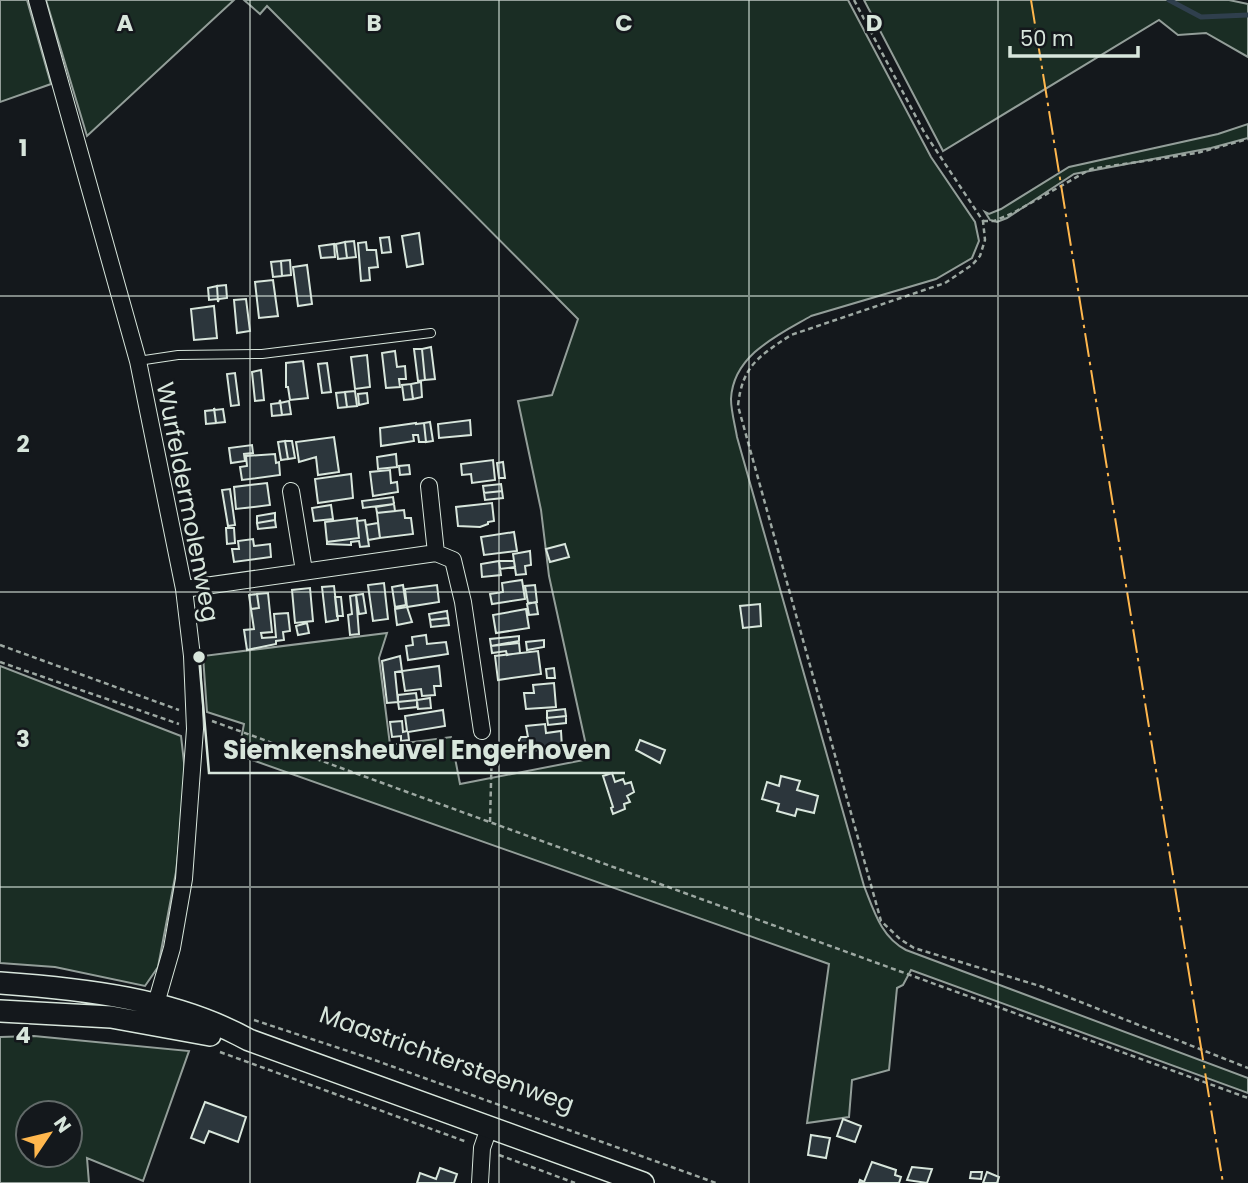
<svg xmlns="http://www.w3.org/2000/svg" width="1248" height="1183" viewBox="0 0 1248 1183" font-family="Poppins,sans-serif">
	<style>
		.green { fill: #1a2d24; stroke: #939e99; stroke-width: 2; fill-rule: evenodd }
		.lines { fill: none; stroke-linecap: round; stroke-linejoin: round }
		.stream { stroke: #2f3f4d; stroke-width: 5 }
		.building { fill: #2c363c; stroke: #d8e6dc; stroke-width: 2 }
		.lane-casing { stroke: #d8e6dc; stroke-width: 10 }
		.street-casing { stroke: #d8e6dc; stroke-width: 18 }
		.secondary-casing { stroke: #d8e6dc; stroke-width: 24 }
		.path { stroke: #9da8a2; stroke-width: 2.5; stroke-dasharray: 5 3.5; stroke-linecap: butt }
		.lane { stroke: #14181c; stroke-width: 8 }
		.street { stroke: #14181c; stroke-width: 16 }
		.secondary { stroke: #14181c; stroke-width: 21 }
		.power { stroke: #ffb74d; stroke-width: 2; stroke-dasharray: 24 5 3.5 5; stroke-linecap: butt }
		.grid { fill: none; stroke: #d8e6dc; stroke-width: 2; stroke-opacity: 0.55 }
		.labels { text-anchor: middle; dominant-baseline: central; stroke-width: 5; stroke-linejoin: round; paint-order: stroke }
		.street-label { font-size: 24px; fill: #d8e6dc; stroke: #14181c }
		.grid-label { font-size: 23px; text-anchor: middle; font-weight: bold; fill: #d8e6dc; stroke: #14181c; stroke-width: 5; stroke-linejoin: round; paint-order: stroke }
		.leader { fill: none; stroke: #d8e6dc; stroke-width: 2.5 }
		.callout-dot { fill: #d8e6dc; stroke: #14181c; stroke-width: 2.5 }
		.callout-label { font-size: 26px; text-anchor: middle; font-weight: bold; fill: #d8e6dc; stroke: #14181c; stroke-width: 5; stroke-linejoin: round; paint-order: stroke }
	</style>
	<rect width="100%" height="100%" fill="#14181c"/>
	<path class="green" d="M 0,0 L 27,0 L 51,84 L 0,102 Z
		M 46,0 L 234,0 L 87,136 Z
		M 244,0 L 848,0 L 931,157 L 975,222 L 979,241 L 972,258 L 936,279 L 811,316 C 778,335 733,355 731,399 C 731,411 735,425 737,437 L 864,886 C 874,911 881,937 906,950 L 1248,1078 L 1248,1093 L 911,970 L 903,985 L 897,988 L 889,1070 L 852,1080 L 849,1117 L 807,1123 L 829,964 L 238,755 L 244,724 L 207,712 L 203,656 L 387,633 L 379,658 L 390,745 L 451,737 L 460,784 L 589,759 L 549,576 L 541,510 L 518,401 L 552,395 L 578,319 L 267,6 L 260,14 Z
		M 864,0 L 1229,0 L 1248,4 L 1248,57 L 1206,33 L 1178,35 L 1159,20 L 943,151 Z
		M 1248,124 L 1248,138 L 1211,148 L 1074,174 L 1007,218 L 997,222 L 990,220 L 985,212 L 989,214 L 1001,209 L 1069,167 L 1218,134 Z
		M 0,666 L 181,736 L 186,780 L 176,872 L 158,967 L 145,986 L 55,967 L 0,963 Z
		M 34,1036 L 189,1051 L 143,1181 L 87,1158 L 89,1183 L 0,1183 L 0,1037 ZM 70,1113 L 70,1155 L 28,1155 L 28,1113 Z"/>
	<g class="lines">
		<path class="stream" d="M 1169,0 L 1201,17 L 1248,15"/>
	</g>
	<path class="building" d="M 419,233 L 423,264 L 407,267 L 402,236 Z
		M 389,237 L 391,252 L 382,253 L 380,238 Z
		M 354,241 L 356,257 L 347,258 L 345,242 Z
		M 345,242 L 347,258 L 338,259 L 336,244 Z
		M 366,242 L 367,250 L 376,250 L 378,267 L 369,268 L 370,280 L 361,281 L 358,243 Z
		M 334,244 L 335,257 L 321,258 L 319,246 Z
		M 290,260 L 291,275 L 282,276 L 281,261 Z
		M 281,261 L 282,276 L 273,277 L 271,262 Z
		M 307,265 L 312,304 L 298,306 L 293,267 Z
		M 273,280 L 278,316 L 259,318 L 255,282 Z
		M 226,285 L 227,298 L 219,299 L 218,302 L 217,286 Z
		M 217,286 L 218,302 L 218,299 L 209,300 L 208,288 Z
		M 246,299 L 250,331 L 237,333 L 234,300 Z
		M 214,306 L 217,338 L 194,340 L 191,309 Z
		M 431,347 L 435,379 L 425,380 L 422,349 Z
		M 414,349 L 422,349 L 425,380 L 418,381 Z
		M 395,351 L 397,367 L 405,366 L 406,379 L 399,379 L 400,387 L 386,388 L 382,353 Z
		M 367,355 L 370,387 L 355,389 L 351,357 Z
		M 303,361 L 308,398 L 290,400 L 288,387 L 286,387 L 286,363 Z
		M 327,363 L 331,392 L 322,393 L 318,364 Z
		M 261,370 L 264,400 L 255,401 L 252,372 Z
		M 235,373 L 239,405 L 231,406 L 227,374 Z
		M 421,382 L 422,397 L 413,399 L 411,384 Z
		M 411,384 L 413,399 L 404,400 L 402,385 Z
		M 355,391 L 357,406 L 347,407 L 345,392 Z
		M 345,392 L 347,407 L 338,408 L 336,393 Z
		M 367,393 L 368,403 L 359,405 L 358,394 Z
		M 280,400 L 280,403 L 289,401 L 291,414 L 282,415 Z
		M 280,400 L 282,415 L 272,416 L 271,404 L 279,403 Z
		M 214,408 L 215,410 L 223,409 L 225,422 L 216,423 Z
		M 214,408 L 216,423 L 206,424 L 205,411 L 214,410 Z
		M 470,420 L 471,435 L 439,438 L 438,424 Z
		M 430,422 L 433,441 L 426,442 L 424,423 Z
		M 416,423 L 416,424 L 424,423 L 426,442 L 419,442 L 418,435 L 413,435 L 414,441 L 381,446 L 380,428 Z
		M 334,437 L 339,472 L 318,475 L 316,457 L 299,462 L 296,442 Z
		M 285,441 L 292,441 L 295,458 L 288,459 Z
		M 285,441 L 288,459 L 281,460 L 278,442 Z
		M 252,445 L 253,453 L 244,454 L 245,461 L 231,463 L 229,448 Z
		M 275,454 L 276,463 L 279,462 L 280,475 L 242,480 L 240,467 L 247,466 L 246,456 Z
		M 396,454 L 397,467 L 378,469 L 377,457 Z
		M 493,460 L 495,480 L 472,483 L 471,474 L 462,475 L 461,464 Z
		M 503,462 L 505,478 L 499,478 L 497,463 Z
		M 409,465 L 410,474 L 400,475 L 399,466 Z
		M 390,470 L 391,483 L 397,482 L 398,492 L 373,496 L 370,472 Z
		M 351,474 L 353,498 L 318,503 L 315,479 Z
		M 267,483 L 270,505 L 236,509 L 234,487 Z
		M 501,484 L 502,491 L 484,493 L 483,486 Z
		M 230,489 L 235,525 L 228,526 L 222,490 Z
		M 502,491 L 503,498 L 485,500 L 484,493 Z
		M 393,497 L 394,504 L 363,508 L 362,501 Z
		M 492,503 L 494,521 L 488,522 L 488,524 L 480,527 L 458,526 L 456,507 Z
		M 394,504 L 395,511 L 377,513 L 376,507 Z
		M 331,505 L 333,519 L 314,521 L 312,508 Z
		M 404,510 L 405,518 L 411,518 L 413,534 L 380,538 L 377,513 Z
		M 275,513 L 275,520 L 257,523 L 257,516 Z
		M 357,518 L 359,538 L 327,542 L 325,522 Z
		M 275,520 L 276,527 L 258,529 L 257,523 Z
		M 365,520 L 369,546 L 360,547 L 359,541 L 351,542 L 351,545 L 327,544 L 327,542 L 359,538 L 357,521 Z
		M 378,523 L 380,538 L 368,540 L 366,525 Z
		M 226,528 L 234,528 L 235,543 L 227,544 Z
		M 514,532 L 517,551 L 484,555 L 481,537 Z
		M 253,539 L 254,546 L 270,544 L 271,557 L 234,562 L 232,549 L 239,549 L 238,541 Z
		M 565,544 L 569,557 L 550,562 L 546,549 Z
		M 530,551 L 531,565 L 525,566 L 526,574 L 516,575 L 513,554 Z
		M 499,561 L 514,561 L 515,567 L 500,569 Z
		M 499,561 L 501,575 L 482,577 L 481,564 Z
		M 522,580 L 525,599 L 492,604 L 490,594 L 503,592 L 502,583 Z
		M 384,583 L 388,619 L 373,621 L 368,585 Z
		M 403,585 L 406,605 L 395,607 L 392,587 Z
		M 437,585 L 439,602 L 407,607 L 405,589 Z
		M 535,585 L 537,602 L 528,603 L 525,586 Z
		M 334,586 L 338,620 L 326,622 L 322,587 Z
		M 310,588 L 313,621 L 295,623 L 292,590 Z
		M 268,593 L 272,632 L 261,633 L 262,638 L 276,637 L 274,614 L 288,613 L 290,631 L 283,632 L 284,640 L 276,641 L 276,644 L 247,650 L 244,630 L 254,629 L 251,609 L 259,608 L 257,594 Z
		M 257,594 L 259,608 L 251,609 L 249,595 Z
		M 363,594 L 366,613 L 359,614 L 356,595 Z
		M 356,595 L 359,634 L 350,635 L 348,615 L 352,614 L 350,596 Z
		M 335,597 L 341,597 L 343,616 L 337,616 Z
		M 536,602 L 538,614 L 529,615 L 527,604 Z
		M 760,604 L 761,626 L 743,628 L 740,606 Z
		M 407,607 L 412,622 L 397,625 L 395,609 Z
		M 526,609 L 529,628 L 496,633 L 493,615 Z
		M 447,611 L 448,618 L 430,620 L 429,614 Z
		M 448,618 L 449,625 L 431,627 L 430,620 Z
		M 307,623 L 309,633 L 298,635 L 296,626 Z
		M 426,635 L 427,644 L 446,642 L 448,654 L 408,660 L 406,646 L 413,645 L 412,637 Z
		M 519,636 L 519,641 L 491,646 L 490,639 Z
		M 544,640 L 544,647 L 527,650 L 526,642 Z
		M 519,643 L 520,653 L 507,655 L 506,651 L 492,653 L 491,646 Z
		M 538,651 L 541,674 L 498,680 L 495,656 Z
		M 400,656 L 402,671 L 395,672 L 398,702 L 387,703 L 382,661 Z
		M 439,666 L 441,686 L 434,686 L 435,695 L 422,696 L 421,689 L 405,691 L 402,671 Z
		M 554,668 L 555,678 L 547,678 L 546,669 Z
		M 554,683 L 556,707 L 526,709 L 524,693 L 534,693 L 533,685 Z
		M 416,693 L 417,700 L 398,702 L 398,695 Z
		M 430,698 L 431,708 L 418,709 L 417,700 Z
		M 417,700 L 417,707 L 399,709 L 398,702 Z
		M 565,709 L 566,716 L 547,718 L 547,711 Z
		M 443,710 L 445,726 L 408,732 L 409,740 L 401,741 L 401,736 L 392,737 L 390,722 L 402,721 L 403,732 L 407,731 L 405,716 Z
		M 566,716 L 566,723 L 548,725 L 547,718 Z
		M 545,724 L 546,733 L 561,731 L 562,748 L 520,752 L 519,740 L 521,737 L 528,737 L 526,726 Z
		M 640,740 L 665,750 L 660,763 L 636,750 Z
		M 612,773 L 615,782 L 623,779 L 625,784 L 631,782 L 634,792 L 627,796 L 630,802 L 624,804 L 625,809 L 613,814 L 611,808 L 613,807 L 603,776 Z
		M 781,776 L 800,781 L 797,790 L 818,796 L 814,813 L 797,809 L 795,816 L 777,811 L 779,804 L 762,799 L 767,782 L 779,786 Z
		M 205,1102 L 246,1117 L 238,1142 L 209,1131 L 204,1143 L 191,1138 Z
		M 843,1119 L 861,1126 L 855,1142 L 837,1136 Z
		M 811,1135 L 830,1138 L 826,1158 L 808,1155 Z
		M 872,1162 L 896,1170 L 895,1175 L 901,1177 L 899,1183 L 859,1183 L 860,1180 L 864,1182 Z
		M 912,1167 L 932,1169 L 927,1183 L 907,1180 Z
		M 440,1168 L 457,1174 L 454,1183 L 417,1183 L 420,1173 L 436,1179 Z
		M 971,1172 L 982,1172 L 981,1179 L 970,1178 Z
		M 987,1172 L 999,1177 L 997,1183 L 983,1183 Z"/>
	<g class="lines">
		<g class="lane-casing">
			<path id="lane" d="M 138,361 L 178,355 L 262,354 L 431,333"/>
		</g>
		<g class="street-casing">
			<path id="street" d="M 37,0 L 138,361 L 184,589 L 192,656 L 195,729 L 184,879 L 172,948 L 153,1014
				M 429,486 L 436,553
				M 291,491 L 304,571
				M 184,589 L 436,553 L 453,560 L 463,602 L 482,731
				M 480,1183 L 482,1148 L 489,1128"/>
		</g>
		<g class="secondary-casing">
			<path id="secondary" d="M 0,983 C 84,989 175,999 249,1040 L 643,1183
				M 0,1011 L 111,1017 L 210,1035"/>
		</g>
		<path class="path" d="M 854,0 L 924,132 L 983,221 L 985,240 L 980,256 L 972,265 L 945,283 L 791,335 C 759,356 742,366 738,406 L 881,921 L 900,939 L 914,948 L 1040,986 L 1248,1068
			M 983,221 L 994,221 L 1013,213 L 1091,169 L 1197,153 L 1248,139
			M 0,645 L 179,710
			M 0,662 L 179,724
			M 212,721 L 1248,1098
			M 490,822 L 492,745
			M 254,1020 L 366,1057 L 716,1183
			M 220,1052 L 467,1142
			M 499,1155 L 575,1183"/>
		<use href="#lane" class="lane"/>
		<use href="#street" class="street"/>
		<use href="#secondary" class="secondary"/>
		<path class="power" d="M 1031,0 L 1223,1183"/>
	</g>
	<path class="grid" d="M 250,0 L 250,1183M 499,0 L 499,1183M 749,0 L 749,1183M 998,0 L 998,1183M 0,296 L 1248,296M 0,592 L 1248,592M 0,887 L 1248,887"/>
	<g class="labels">
		<g class="street-label">
			<text transform="translate(188 502) rotate(79)">Wurfeldermolenweg</text>
			<text transform="translate(447 1059) rotate(20)">Maastrichtersteenweg</text>
		</g>
	</g>
	<g class="grid-label">
		<text x="125" y="31">A</text>
		<text x="374" y="31">B</text>
		<text x="624" y="31">C</text>
		<text x="874" y="31">D</text>
		<text x="23" y="156">1</text>
		<text x="23" y="452">2</text>
		<text x="23" y="747">3</text>
		<text x="23" y="1043">4</text>
	</g>
	<path class="leader" d="M199 657L209 773H625"/>
	<circle class="callout-dot" cx="199" cy="657" r="7"/>
	<g class="callout-label">
		<text x="417" y="759">Siemkensheuvel Engerhoven</text>
	</g>
	<g transform="translate(49 1134) rotate(55)"><circle r="33" fill="#14181c" stroke="#626a69" stroke-width="2"/>
	<path d="M0-5L12 26L0 18L-12 26Z" fill="#ffb74d"/>
	<text y="-10" font-size="19" font-weight="bold" text-anchor="middle" fill="#d8e6dc">N</text>
	</g>
	<path d="M1010 46v10h128v-10" fill="none" stroke="#d8e6dc" stroke-width="3.5"/>
	<text x="1020" y="46" font-size="21" fill="#d8e6dc" stroke="#14181c" stroke-width="5" paint-order="stroke">50 m</text>
</svg>
